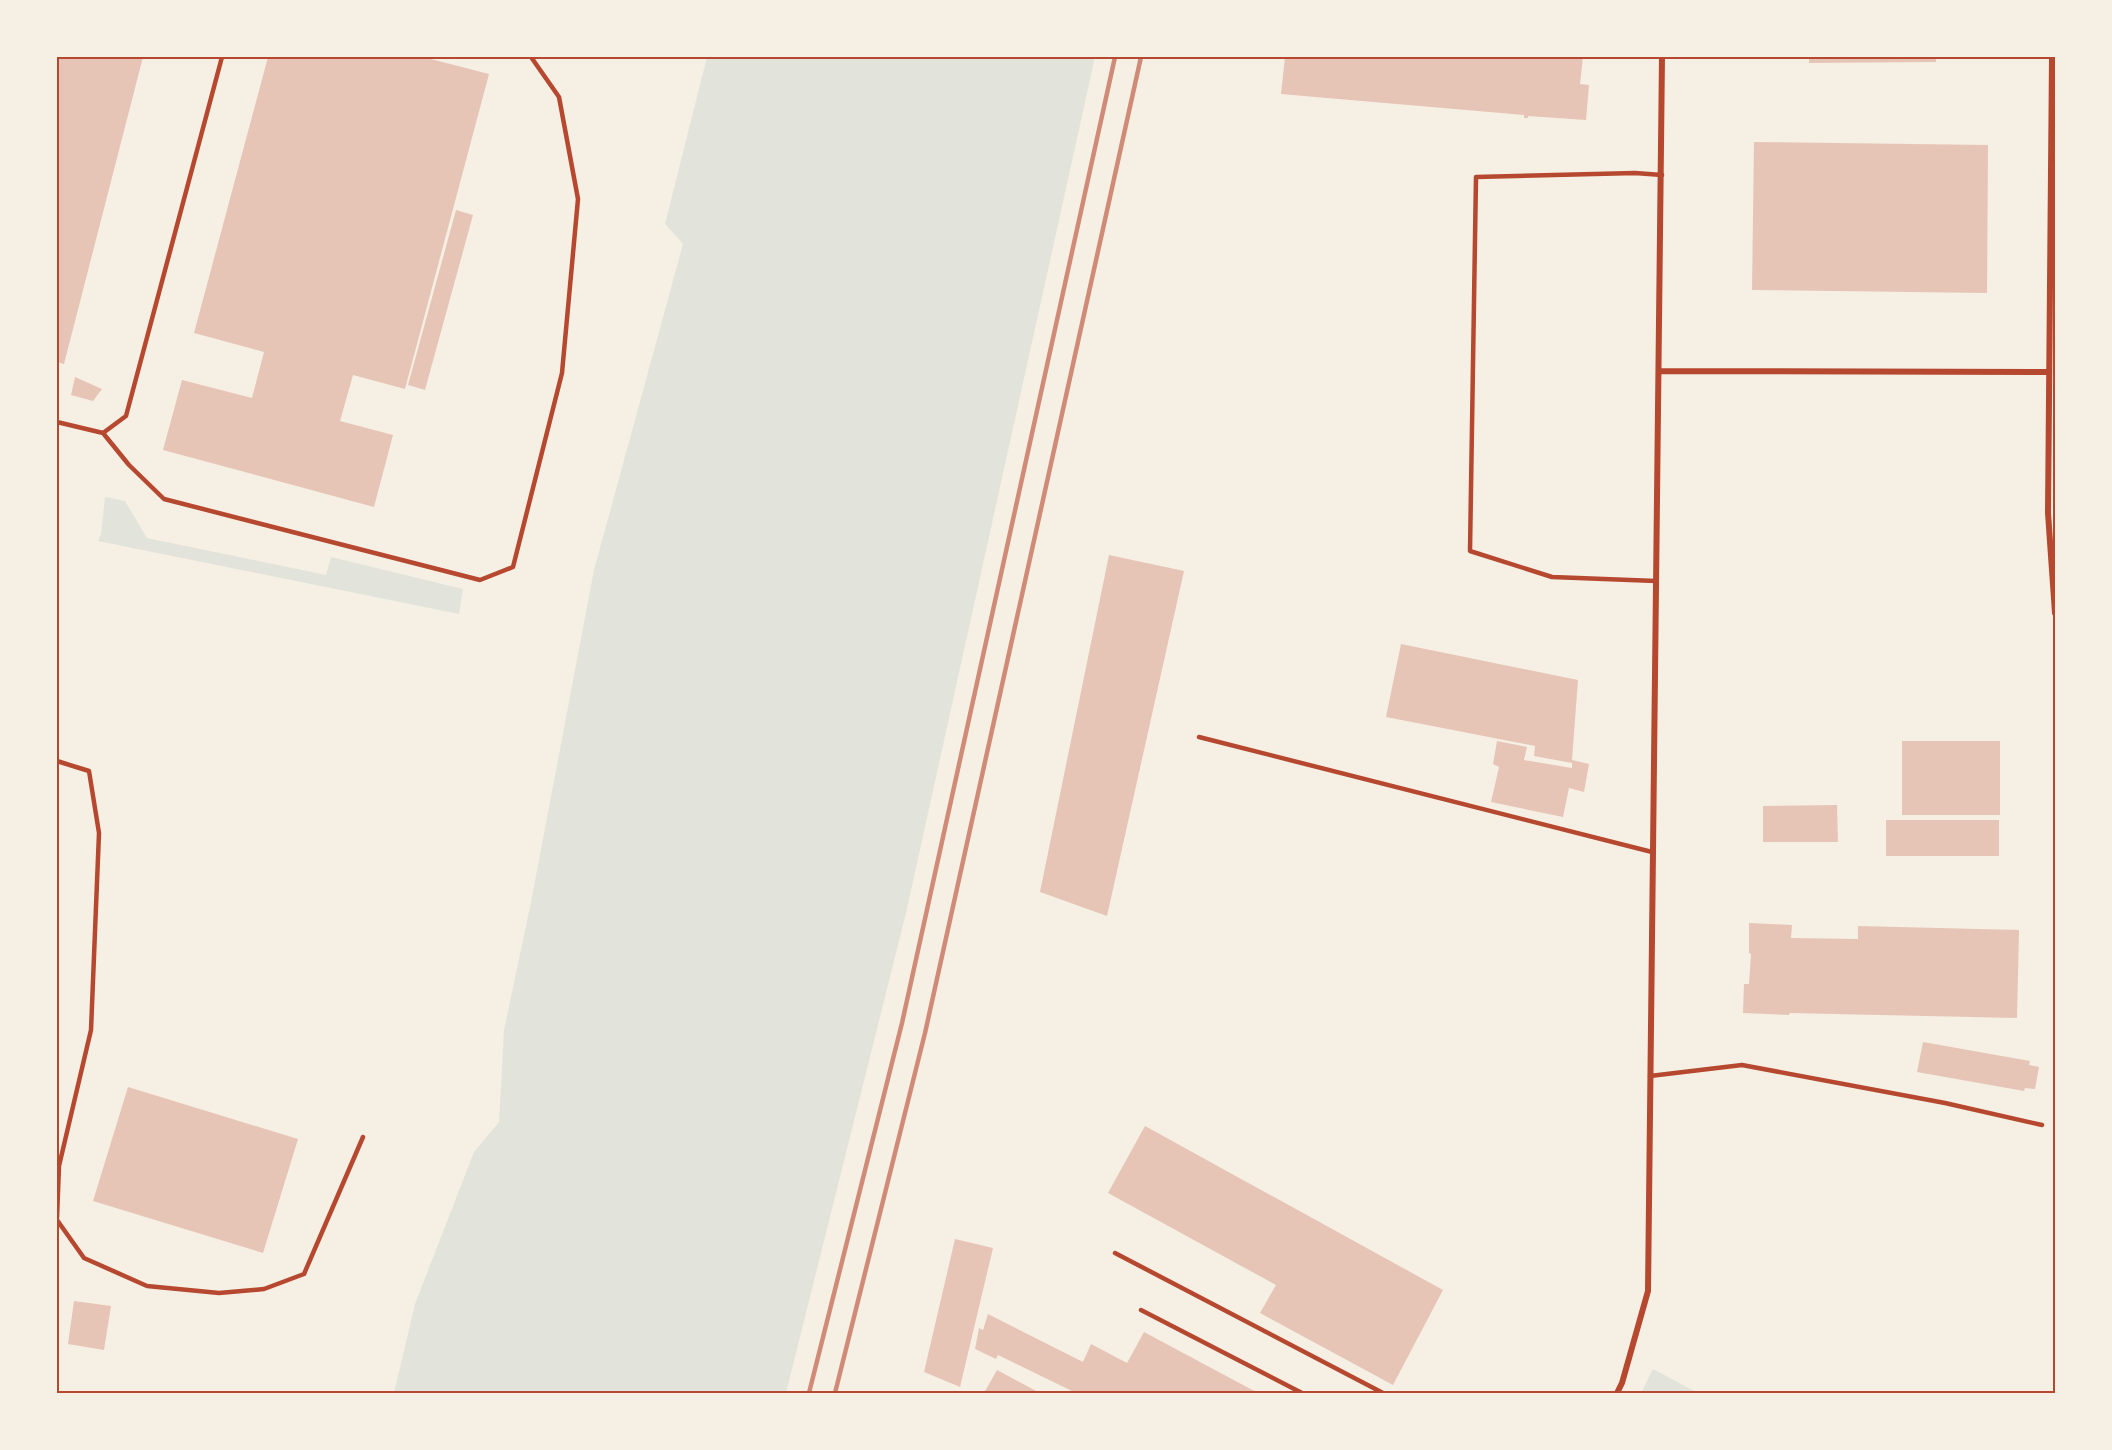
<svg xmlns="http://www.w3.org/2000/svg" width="2112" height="1450" viewBox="0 0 2112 1450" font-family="Inter,sans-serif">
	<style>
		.green { fill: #e2e4dc }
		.building { fill: #e6c5b7 }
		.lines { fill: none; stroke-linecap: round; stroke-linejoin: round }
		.service { stroke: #b5482f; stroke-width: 4.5 }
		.minor { stroke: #b5482f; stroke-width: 6 }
		.rail { stroke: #cf8b77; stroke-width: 4.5 }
		.neatline { fill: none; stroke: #b5482f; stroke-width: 2 }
	</style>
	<rect width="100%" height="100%" fill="#f6efe4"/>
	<path class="green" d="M 707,57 L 1095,57 L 906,913 L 786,1393 L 394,1393 L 415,1304 L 474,1152 L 499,1122 L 504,1030 L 531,902 L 594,570 L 683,244 L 665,224 Z
		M 105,497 L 125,501 L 147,538 L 326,575 L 331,557 L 463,589 L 459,614 L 98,541 L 101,534 Z
		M 1653,1369 L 1698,1393 L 1641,1393 Z"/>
	<path class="building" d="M 57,57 L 143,57 L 64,364 L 57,362 Z
		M 268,57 L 423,57 L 489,74 L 405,389 L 353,375 L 340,421 L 393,435 L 374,507 L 163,450 L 182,380 L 252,398 L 264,352 L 194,333 Z
		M 1285,57 L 1583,57 L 1580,84 L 1589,85 L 1586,120 L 1528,116 L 1528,118 L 1524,118 L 1524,115 L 1281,94 Z
		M 1809,57 L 1936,57 L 1936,62 L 1809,63 Z
		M 1754,142 L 1988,145 L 1987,293 L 1752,290 Z
		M 456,210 L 473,215 L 425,390 L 408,385 Z
		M 75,377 L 102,389 L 93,401 L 71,395 Z
		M 1109,555 L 1184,571 L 1107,916 L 1040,892 Z
		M 1401,644 L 1578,680 L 1572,760 L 1589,764 L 1584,792 L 1569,788 L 1563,817 L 1491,802 L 1499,767 L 1493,764 L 1497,741 L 1527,747 L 1524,760 L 1572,768 L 1572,763 L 1534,756 L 1535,746 L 1386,717 Z
		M 1902,741 L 2000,741 L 2000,815 L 1902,815 Z
		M 1837,805 L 1838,842 L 1763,842 L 1763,806 Z
		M 1886,820 L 1999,820 L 1999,856 L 1886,856 Z
		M 1749,923 L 1792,925 L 1791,938 L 1858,939 L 1858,926 L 2019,930 L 2017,1018 L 1790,1013 L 1789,1015 L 1743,1013 L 1744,984 L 1749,984 L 1751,954 L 1749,953 Z
		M 1923,1042 L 2030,1061 L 2029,1065 L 2039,1067 L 2035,1089 L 2025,1088 L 2024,1091 L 1917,1072 Z
		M 128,1087 L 298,1139 L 263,1253 L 93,1201 Z
		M 1145,1126 L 1443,1290 L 1393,1385 L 1260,1313 L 1276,1285 L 1108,1193 Z
		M 955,1239 L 993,1248 L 960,1387 L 924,1372 Z
		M 74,1301 L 111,1306 L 104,1350 L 68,1344 Z
		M 988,1314 L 1083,1362 L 1091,1344 L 1127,1363 L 1144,1332 L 1258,1393 L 1076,1393 L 998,1355 L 996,1359 L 975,1349 L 979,1328 L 983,1330 Z
		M 997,1370 L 1040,1393 L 984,1393 Z"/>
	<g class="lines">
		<path class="service" d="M 57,422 L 103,433 L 129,465 L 164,499 L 480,580 L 513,567 L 562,373 L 578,199 L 559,97 L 531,57
			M 103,433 L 126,416 L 222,57
			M 1656,581 L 1552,577 L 1470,551 L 1476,177 L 1635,173 L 1662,175
			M 1199,737 L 1652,852
			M 57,761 L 89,771 L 99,833 L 91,1030 L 59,1166 L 57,1218
			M 1650,1076 L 1742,1065 L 1945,1103 L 2042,1125
			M 57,1220 L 84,1258 L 147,1286 L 219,1293 L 264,1289 L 304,1274 L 363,1137
			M 1115,1253 L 1383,1393
			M 1141,1310 L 1302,1393"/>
		<path class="minor" d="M 2052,57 L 2048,513 L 2055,613
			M 1659,371 L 2049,372
			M 1617,1393 L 1622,1383 L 1648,1291 L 1662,57"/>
		<path class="rail" d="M 809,1393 L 902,1023 L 1115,57
			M 835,1393 L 925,1033 L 1141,57"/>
	</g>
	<rect width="2112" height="1450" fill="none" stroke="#f6efe4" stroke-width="117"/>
	<rect x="58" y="58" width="1996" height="1334" class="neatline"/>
</svg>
